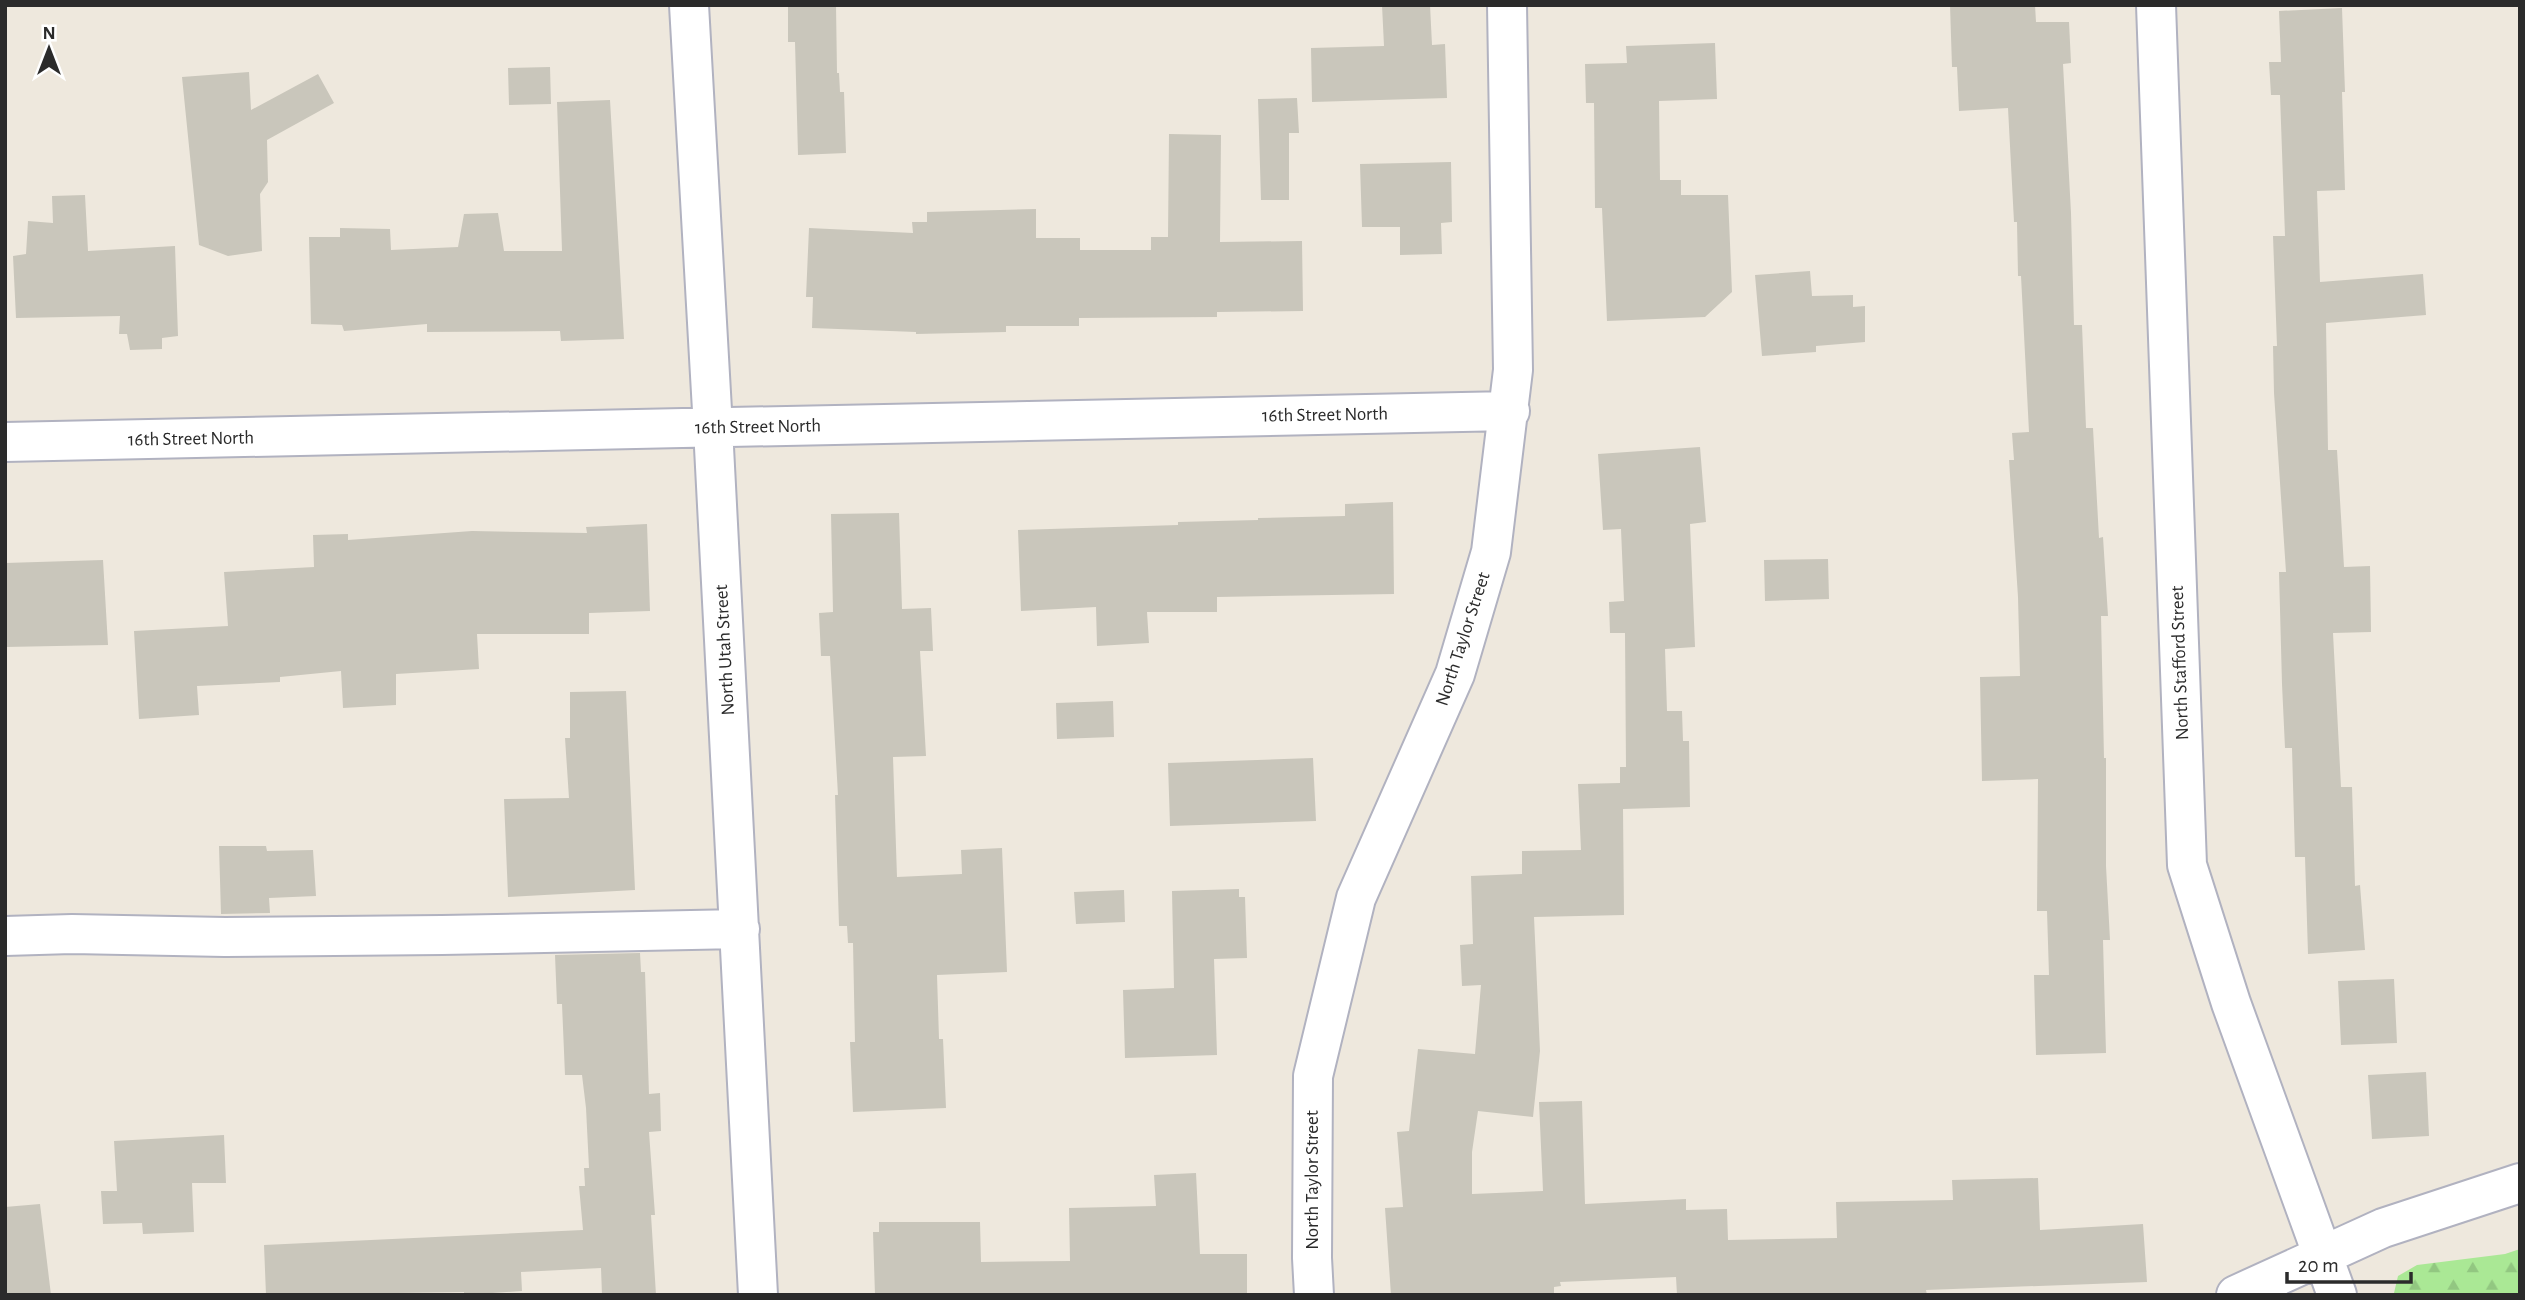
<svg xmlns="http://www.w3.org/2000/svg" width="2525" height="1300" viewBox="0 0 2525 1300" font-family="'Alegreya Sans',sans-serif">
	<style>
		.forest { fill: url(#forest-firs) }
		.building { fill: #c9c6bb }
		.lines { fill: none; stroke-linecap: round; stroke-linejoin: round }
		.minor-casing { stroke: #b1b2c0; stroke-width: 42 }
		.minor { stroke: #fff; stroke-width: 38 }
		.labels { text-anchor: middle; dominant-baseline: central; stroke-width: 5; stroke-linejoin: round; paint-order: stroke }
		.street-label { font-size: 19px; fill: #2b2b2b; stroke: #fff }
	</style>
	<defs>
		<pattern id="forest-firs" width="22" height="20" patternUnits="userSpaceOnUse" patternTransform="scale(1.75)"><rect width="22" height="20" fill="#aae895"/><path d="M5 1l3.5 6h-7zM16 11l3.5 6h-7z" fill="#92c781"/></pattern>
	</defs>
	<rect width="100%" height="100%" fill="#eee8dd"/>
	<path class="forest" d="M 2520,1249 L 2520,1295 L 2395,1295 L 2394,1293 L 2398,1276 L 2417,1265 L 2505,1254 Z"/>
	<path class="building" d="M 788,5 L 836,5 L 837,73 L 839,73 L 840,92 L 844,92 L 846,153 L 798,155 L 795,42 L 788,42 Z
		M 1382,5 L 1430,5 L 1432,45 L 1445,44 L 1447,98 L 1312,102 L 1311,48 L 1384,46 Z
		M 1950,5 L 2035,5 L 2036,22 L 2069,22 L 2071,63 L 2063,64 L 2071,213 L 2074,325 L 2082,325 L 2086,428 L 2093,428 L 2099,538 L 2103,537 L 2108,616 L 2101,616 L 2104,758 L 2106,758 L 2106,866 L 2110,940 L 2103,940 L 2106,1053 L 2036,1055 L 2034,975 L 2049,975 L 2047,911 L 2037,911 L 2038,779 L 1982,781 L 1980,677 L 2020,676 L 2018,597 L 2009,460 L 2014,460 L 2012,433 L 2029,432 L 2021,276 L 2018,276 L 2017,222 L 2014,222 L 2008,108 L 1959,111 L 1957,67 L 1952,67 Z
		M 2342,8 L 2345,92 L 2342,92 L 2345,190 L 2317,191 L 2320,282 L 2423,274 L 2426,315 L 2326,323 L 2328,450 L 2337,450 L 2344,567 L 2370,566 L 2371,632 L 2333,633 L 2341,787 L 2352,787 L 2355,886 L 2360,885 L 2365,950 L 2308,954 L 2305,857 L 2295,857 L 2292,748 L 2285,748 L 2282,684 L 2279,572 L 2286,572 L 2274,393 L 2273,346 L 2277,346 L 2273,236 L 2285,236 L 2280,95 L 2271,95 L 2269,62 L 2281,62 L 2279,11 Z
		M 1715,43 L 1717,99 L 1659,101 L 1660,180 L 1681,180 L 1681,195 L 1728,195 L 1732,292 L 1705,317 L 1607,321 L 1602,208 L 1595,208 L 1594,103 L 1586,103 L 1585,64 L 1627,63 L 1626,46 Z
		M 550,67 L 551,104 L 509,105 L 508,68 Z
		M 249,72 L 251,110 L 318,74 L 334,103 L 267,140 L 268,182 L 260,194 L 262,251 L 228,256 L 199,245 L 182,77 Z
		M 1297,98 L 1299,133 L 1289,133 L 1289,200 L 1261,200 L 1258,99 Z
		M 610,100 L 624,339 L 561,341 L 560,331 L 427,332 L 427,324 L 344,331 L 342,325 L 311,324 L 309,237 L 340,237 L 340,228 L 390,229 L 391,250 L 458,247 L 464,214 L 498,213 L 504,251 L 562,251 L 557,102 Z
		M 1169,134 L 1221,135 L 1220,242 L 1302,241 L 1303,311 L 1217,312 L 1217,317 L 1079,318 L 1079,326 L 1006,326 L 1006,332 L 916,334 L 916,332 L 812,328 L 813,297 L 806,297 L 809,228 L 913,233 L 912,222 L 927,222 L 927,212 L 1036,209 L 1036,238 L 1080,238 L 1080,250 L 1151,250 L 1151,237 L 1168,237 Z
		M 1451,162 L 1452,222 L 1441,223 L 1442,254 L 1400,255 L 1400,227 L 1362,227 L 1360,164 Z
		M 85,195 L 88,251 L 175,246 L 178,336 L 162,338 L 162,349 L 130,350 L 127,334 L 119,334 L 120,316 L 16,318 L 13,256 L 26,254 L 28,221 L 53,223 L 52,196 Z
		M 1810,271 L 1812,296 L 1853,295 L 1853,307 L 1865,306 L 1865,342 L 1816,346 L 1816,352 L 1762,356 L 1755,275 Z
		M 1700,447 L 1706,522 L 1690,524 L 1695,647 L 1665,649 L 1667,711 L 1682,711 L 1683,741 L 1689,741 L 1690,807 L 1623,809 L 1624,915 L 1534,917 L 1540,1051 L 1533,1117 L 1478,1111 L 1472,1152 L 1472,1194 L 1543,1191 L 1539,1102 L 1582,1101 L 1585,1204 L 1686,1199 L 1686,1210 L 1727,1209 L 1728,1240 L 1837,1238 L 1836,1202 L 1953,1200 L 1952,1180 L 2038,1178 L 2040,1230 L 2143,1224 L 2147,1282 L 1926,1290 L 1927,1295 L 1838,1295 L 1838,1293 L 1677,1295 L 1676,1277 L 1560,1282 L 1561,1286 L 1554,1287 L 1554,1295 L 1391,1295 L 1385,1208 L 1403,1207 L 1397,1132 L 1409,1131 L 1418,1049 L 1475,1054 L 1481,985 L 1462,986 L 1460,945 L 1473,944 L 1471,876 L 1522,874 L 1522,851 L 1581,850 L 1578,784 L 1620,783 L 1620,767 L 1626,767 L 1625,633 L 1610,633 L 1609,602 L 1624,601 L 1621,529 L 1603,530 L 1598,454 Z
		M 1393,502 L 1394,594 L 1217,597 L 1217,612 L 1147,612 L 1149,643 L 1097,646 L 1096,607 L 1021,611 L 1018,530 L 1178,525 L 1178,522 L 1258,520 L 1258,518 L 1345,516 L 1345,504 Z
		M 899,513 L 902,609 L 931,608 L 933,651 L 920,651 L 926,756 L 893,757 L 897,877 L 962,874 L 961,850 L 1002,848 L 1007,972 L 937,975 L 939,1039 L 943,1039 L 946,1108 L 853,1112 L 850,1042 L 855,1042 L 853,943 L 848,943 L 847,926 L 839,926 L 835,795 L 838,795 L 830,656 L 821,656 L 819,613 L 833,612 L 831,514 Z
		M 647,524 L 650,611 L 589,613 L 589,634 L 477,634 L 479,669 L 396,674 L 396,705 L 343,708 L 341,671 L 280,677 L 280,682 L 197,686 L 199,715 L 139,719 L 134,631 L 228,626 L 224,572 L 314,567 L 313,535 L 348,534 L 348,540 L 472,531 L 587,533 L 586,527 Z
		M 1828,559 L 1829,599 L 1765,601 L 1764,560 Z
		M 103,560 L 108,645 L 5,647 L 5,563 Z
		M 626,691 L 635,890 L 508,897 L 504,799 L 569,798 L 565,738 L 570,738 L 570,692 Z
		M 1113,701 L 1114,737 L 1057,739 L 1056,703 Z
		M 1313,758 L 1316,821 L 1170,826 L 1168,763 Z
		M 219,846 L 266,846 L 267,851 L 313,850 L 316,896 L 269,898 L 270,913 L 221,914 Z
		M 1239,889 L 1239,897 L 1245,897 L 1247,958 L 1214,959 L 1217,1055 L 1125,1058 L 1123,990 L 1174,988 L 1172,891 Z
		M 1124,890 L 1125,922 L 1076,924 L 1074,892 Z
		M 640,953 L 641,972 L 645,972 L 649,1094 L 660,1093 L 661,1131 L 649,1132 L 655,1215 L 651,1215 L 656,1295 L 602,1295 L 601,1268 L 521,1272 L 522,1291 L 464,1295 L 464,1292 L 266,1295 L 264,1245 L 583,1230 L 579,1186 L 585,1186 L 584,1168 L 589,1168 L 586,1108 L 582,1075 L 565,1075 L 562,1004 L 557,1004 L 555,955 Z
		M 2394,979 L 2397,1043 L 2341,1045 L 2338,981 Z
		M 2426,1072 L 2429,1136 L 2372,1139 L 2368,1075 Z
		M 224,1135 L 226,1183 L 192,1183 L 194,1232 L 143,1234 L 142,1223 L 103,1224 L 101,1191 L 117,1191 L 114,1141 Z
		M 1196,1173 L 1200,1254 L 1247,1254 L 1247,1295 L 875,1295 L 873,1232 L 879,1232 L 879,1222 L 980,1222 L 981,1262 L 1070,1261 L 1069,1208 L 1156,1206 L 1154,1175 Z
		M 40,1204 L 51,1295 L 5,1295 L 5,1207 Z"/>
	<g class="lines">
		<g class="minor-casing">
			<path id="minor" d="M 689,5 L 713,428 L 758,1295
				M 2156,5 L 2187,865 L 2231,1003 L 2337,1295
				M 5,442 L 1510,411
				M 5,936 L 72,934 L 225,937 L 442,935 L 740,929
				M 1314,1295 L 1312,1258 L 1313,1076 L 1356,898 L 1455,674 L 1491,552 L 1513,370 L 1507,5
				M 2236,1295 L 2383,1228 L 2520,1183"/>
		</g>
		<use href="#minor" class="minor"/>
	</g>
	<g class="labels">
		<g class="street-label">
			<text transform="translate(1325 415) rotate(-1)">16th Street North</text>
			<text transform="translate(758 427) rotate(-1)">16th Street North</text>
			<text transform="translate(191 439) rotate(-1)">16th Street North</text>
			<text transform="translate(1463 639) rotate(-72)">North Taylor Street</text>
			<text transform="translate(725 650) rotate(-93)">North Utah Street</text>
			<text transform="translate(2180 663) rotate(-92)">North Stafford Street</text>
			<text transform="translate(1312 1180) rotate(-90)">North Taylor Street</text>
		</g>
	</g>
	<rect width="2525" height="1300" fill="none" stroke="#2b2b2b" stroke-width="14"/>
	<g transform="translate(49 49)" stroke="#ffffff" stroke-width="5" paint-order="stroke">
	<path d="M0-5L12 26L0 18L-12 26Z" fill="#2b2b2b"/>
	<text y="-10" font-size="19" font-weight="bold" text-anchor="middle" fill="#2b2b2b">N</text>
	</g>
	<path d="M2287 1272v10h124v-10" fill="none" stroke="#2b2b2b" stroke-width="3.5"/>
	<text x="2298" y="1272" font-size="21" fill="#2b2b2b" stroke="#ffffff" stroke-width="5" paint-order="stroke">20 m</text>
</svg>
